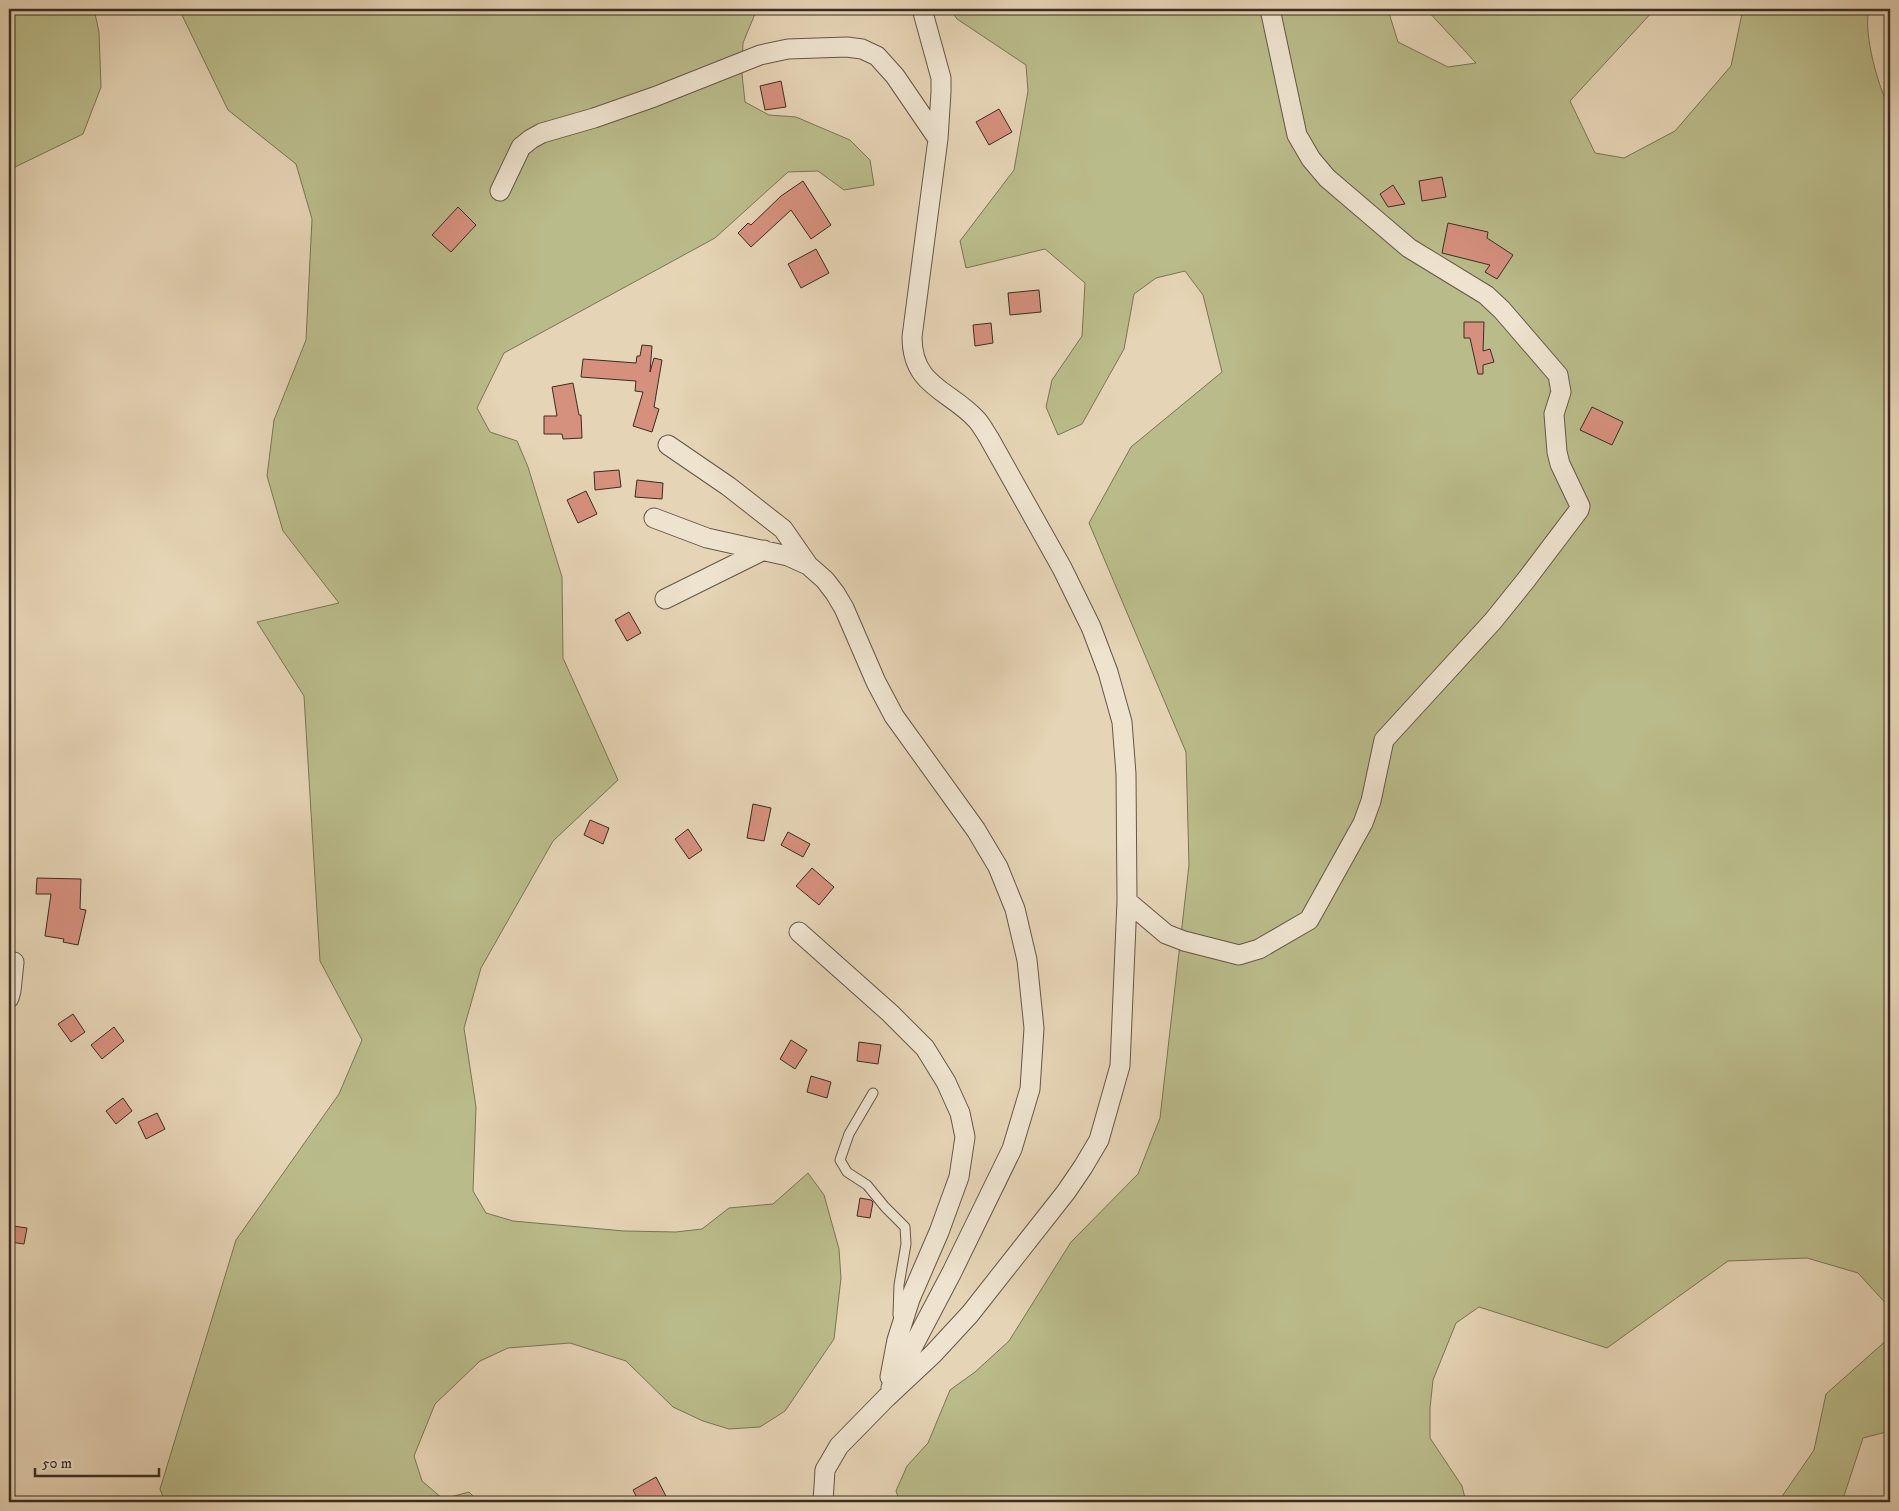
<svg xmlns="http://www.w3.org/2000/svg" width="1899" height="1511" viewBox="0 0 1899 1511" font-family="'IM FELL DW Pica',serif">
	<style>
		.green { fill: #babb8a; stroke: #7a7456 }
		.building { fill: #d6907e; stroke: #3b2c23 }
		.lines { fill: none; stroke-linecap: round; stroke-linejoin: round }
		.service-casing { stroke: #665648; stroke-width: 11 }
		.minor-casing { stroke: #665648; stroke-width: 21 }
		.service { stroke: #eee3cf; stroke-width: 9 }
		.minor { stroke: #eee3cf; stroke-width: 19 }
	</style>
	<rect width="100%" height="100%" fill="#e5d4b5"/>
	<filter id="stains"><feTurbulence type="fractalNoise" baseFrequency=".004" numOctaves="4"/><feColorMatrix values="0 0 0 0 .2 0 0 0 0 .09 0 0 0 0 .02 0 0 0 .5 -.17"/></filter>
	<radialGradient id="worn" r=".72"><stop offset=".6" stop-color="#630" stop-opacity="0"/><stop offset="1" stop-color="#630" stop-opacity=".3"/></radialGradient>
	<path class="green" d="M 9,9 L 94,9 L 99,32 L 101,87 L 83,134 L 9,170 Z
		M 179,9 L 757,9 L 743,43 L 742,74 L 745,102 L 769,115 L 796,117 L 850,140 L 870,160 L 874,185 L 844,190 L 818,171 L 788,172 L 715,238 L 504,353 L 477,408 L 490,432 L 517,441 L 528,467 L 562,577 L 563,658 L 618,780 L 553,841 L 481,968 L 464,1028 L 476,1107 L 473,1191 L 486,1213 L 513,1221 L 624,1231 L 676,1232 L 702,1229 L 729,1208 L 773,1204 L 808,1173 L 824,1195 L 839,1249 L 841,1278 L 834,1339 L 785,1411 L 760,1427 L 729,1429 L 703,1421 L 673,1407 L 626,1361 L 570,1343 L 508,1348 L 480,1361 L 435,1404 L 414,1456 L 422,1481 L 443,1499 L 469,1492 L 479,1502 L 165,1502 L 160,1489 L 236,1240 L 339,1094 L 362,1040 L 320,961 L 304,696 L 257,622 L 339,603 L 283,531 L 267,476 L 274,420 L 306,340 L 312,219 L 296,164 L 228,110 Z
		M 950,9 L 1385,9 L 1389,13 L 1398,42 L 1448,67 L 1476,63 L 1426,9 L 1655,9 L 1570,101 L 1595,153 L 1624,158 L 1675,131 L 1731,66 L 1743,9 L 1869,9 C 1863,34 1878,86 1890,110 L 1890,1308 L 1858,1273 L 1807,1258 L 1728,1261 L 1607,1348 L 1479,1307 L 1456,1323 L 1433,1380 L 1430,1408 L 1430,1438 L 1462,1486 L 1466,1502 L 900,1502 L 896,1491 L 907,1466 L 928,1443 L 950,1390 L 975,1372 L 1009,1341 L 1071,1242 L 1138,1174 L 1160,1118 L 1189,865 L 1186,752 L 1089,523 L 1131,447 L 1222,372 L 1203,295 L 1185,271 L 1156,278 L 1134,294 L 1124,349 L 1082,424 L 1058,435 L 1046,407 L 1052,380 L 1082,336 L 1085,283 L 1045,249 L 966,268 L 960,241 L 1014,170 L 1028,91 L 1026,65 L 957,19 Z
		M 1890,1330 L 1890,1431 L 1863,1438 L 1842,1502 L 1783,1502 L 1783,1495 L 1814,1450 L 1826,1394 L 1889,1338 Z"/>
	<path class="building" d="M 781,81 L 786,107 L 765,110 L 760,86 Z
		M 999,109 L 1012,132 L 989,145 L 976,122 Z
		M 1442,177 L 1446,197 L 1422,201 L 1419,181 Z
		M 803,181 L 831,225 L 811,239 L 791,210 L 751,247 L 738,233 L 748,223 L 751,225 L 781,196 Z
		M 1393,185 L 1405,204 L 1388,207 L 1380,194 Z
		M 458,207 L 476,225 L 451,252 L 432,235 Z
		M 1448,223 L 1488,232 L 1487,238 L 1513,255 L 1497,279 L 1485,272 L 1490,265 L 1442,253 Z
		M 816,249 L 829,273 L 801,288 L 788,264 Z
		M 1039,290 L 1041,312 L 1010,315 L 1008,293 Z
		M 1464,322 L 1484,322 L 1483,351 L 1490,349 L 1494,362 L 1483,365 L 1483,374 L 1478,374 L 1470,338 L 1464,338 Z
		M 991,323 L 993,343 L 975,346 L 973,325 Z
		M 642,345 L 652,346 L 650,372 L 654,358 L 662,360 L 654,407 L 659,409 L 652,432 L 633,426 L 643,392 L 635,391 L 636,381 L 581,377 L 583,359 L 636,363 L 637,356 L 640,356 Z
		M 573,383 L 579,415 L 581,415 L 582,438 L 563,439 L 562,434 L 544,434 L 544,416 L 557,416 L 552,387 Z
		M 1592,407 L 1623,422 L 1612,445 L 1580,430 Z
		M 619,470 L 621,487 L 595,490 L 594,472 Z
		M 637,480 L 663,483 L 662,499 L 635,497 Z
		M 586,491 L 597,514 L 578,523 L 567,500 Z
		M 629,612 L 641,633 L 627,641 L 615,620 Z
		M 753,804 L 771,808 L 764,841 L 747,838 Z
		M 590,820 L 609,828 L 603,844 L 584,835 Z
		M 688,829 L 702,850 L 689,859 L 675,839 Z
		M 788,832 L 810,844 L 803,857 L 781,845 Z
		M 812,868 L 834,887 L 819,905 L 796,886 Z
		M 37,878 L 81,879 L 80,909 L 86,910 L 78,945 L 63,942 L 64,939 L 45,936 L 51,894 L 36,894 Z
		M 73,1014 L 85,1032 L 71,1042 L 58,1024 Z
		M 114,1027 L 124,1041 L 102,1059 L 91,1045 Z
		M 791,1040 L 807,1050 L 795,1069 L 780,1059 Z
		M 859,1042 L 881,1045 L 878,1064 L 857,1061 Z
		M 811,1076 L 831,1082 L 827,1098 L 807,1092 Z
		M 123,1098 L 132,1111 L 116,1124 L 106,1111 Z
		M 157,1113 L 165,1129 L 146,1139 L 138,1122 Z
		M 860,1198 L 871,1200 L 873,1202 L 870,1218 L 857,1216 Z
		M 13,1226 L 27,1228 L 24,1244 L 10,1242 Z
		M 656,1477 L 667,1498 L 659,1502 L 639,1502 L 633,1490 Z"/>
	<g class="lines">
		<g class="service-casing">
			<path id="service" d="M 873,1093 L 849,1134 L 840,1160 L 847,1172 L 867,1185 L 885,1207 L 905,1227 L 906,1244 L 899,1285 L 898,1315"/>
		</g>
		<g class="minor-casing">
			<path id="minor" d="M 500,191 L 521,147 L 531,139 L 542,133 L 594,118 L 654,97 L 760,55 L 788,49 L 847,47 L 862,49 L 877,56 L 895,76 L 938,139
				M 668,445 L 728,486 L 783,529 L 808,565 L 825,580 L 835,593 L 844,608 L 876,682 L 894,716 L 976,830 L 998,867 L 1015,909 L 1027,960 L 1034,1028 L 1030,1089 L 1012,1149 L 952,1272 L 891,1388
				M 654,518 L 707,538 L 788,556 L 808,565
				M 665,599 L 764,550
				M 1127,901 L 1166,934 L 1184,941 L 1239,955 L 1259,949 L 1309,920 L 1363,823 L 1371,801 L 1384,740 L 1493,621 L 1526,580 L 1579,510 L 1580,506 L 1560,464 L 1557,452 L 1554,414 L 1561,392 L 1558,375 L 1502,310 L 1486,295 L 1409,248 L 1327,178 L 1311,159 L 1297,135 L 1270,9
				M 799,932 L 890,1013 L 925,1048 L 946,1082 L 960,1113 L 965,1137 L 959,1177 L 939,1232 L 910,1299 L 897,1340 L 890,1377
				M 9,998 L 11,991 L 14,962
				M 823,1502 L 825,1470 L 839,1446 L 886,1398 L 933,1354 L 970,1314 L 1066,1192 L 1083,1167 L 1099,1140 L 1120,1066 L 1127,901 L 1126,774 L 1122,722 L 1108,672 L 1091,627 L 1062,568 L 989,438 C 985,432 981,424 976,419 C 949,390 912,386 912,337 L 938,139 L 941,92 L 941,78 L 922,9"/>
		</g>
		<use href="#service" class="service"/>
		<use href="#minor" class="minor"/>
	</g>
	<rect width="1899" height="1511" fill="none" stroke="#e5d4b5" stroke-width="30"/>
	<rect x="10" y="10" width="1879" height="1491" fill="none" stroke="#3b2c23" stroke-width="2.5"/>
	<rect x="15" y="15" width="1869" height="1481" fill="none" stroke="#3b2c23"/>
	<path d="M35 1468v8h124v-8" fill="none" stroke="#3b2c23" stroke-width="2.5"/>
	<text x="42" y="1468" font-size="15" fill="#3b2c23" stroke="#eee3cf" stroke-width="4" paint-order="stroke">50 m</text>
	<rect width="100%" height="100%" filter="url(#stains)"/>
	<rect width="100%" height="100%" fill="url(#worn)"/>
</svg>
